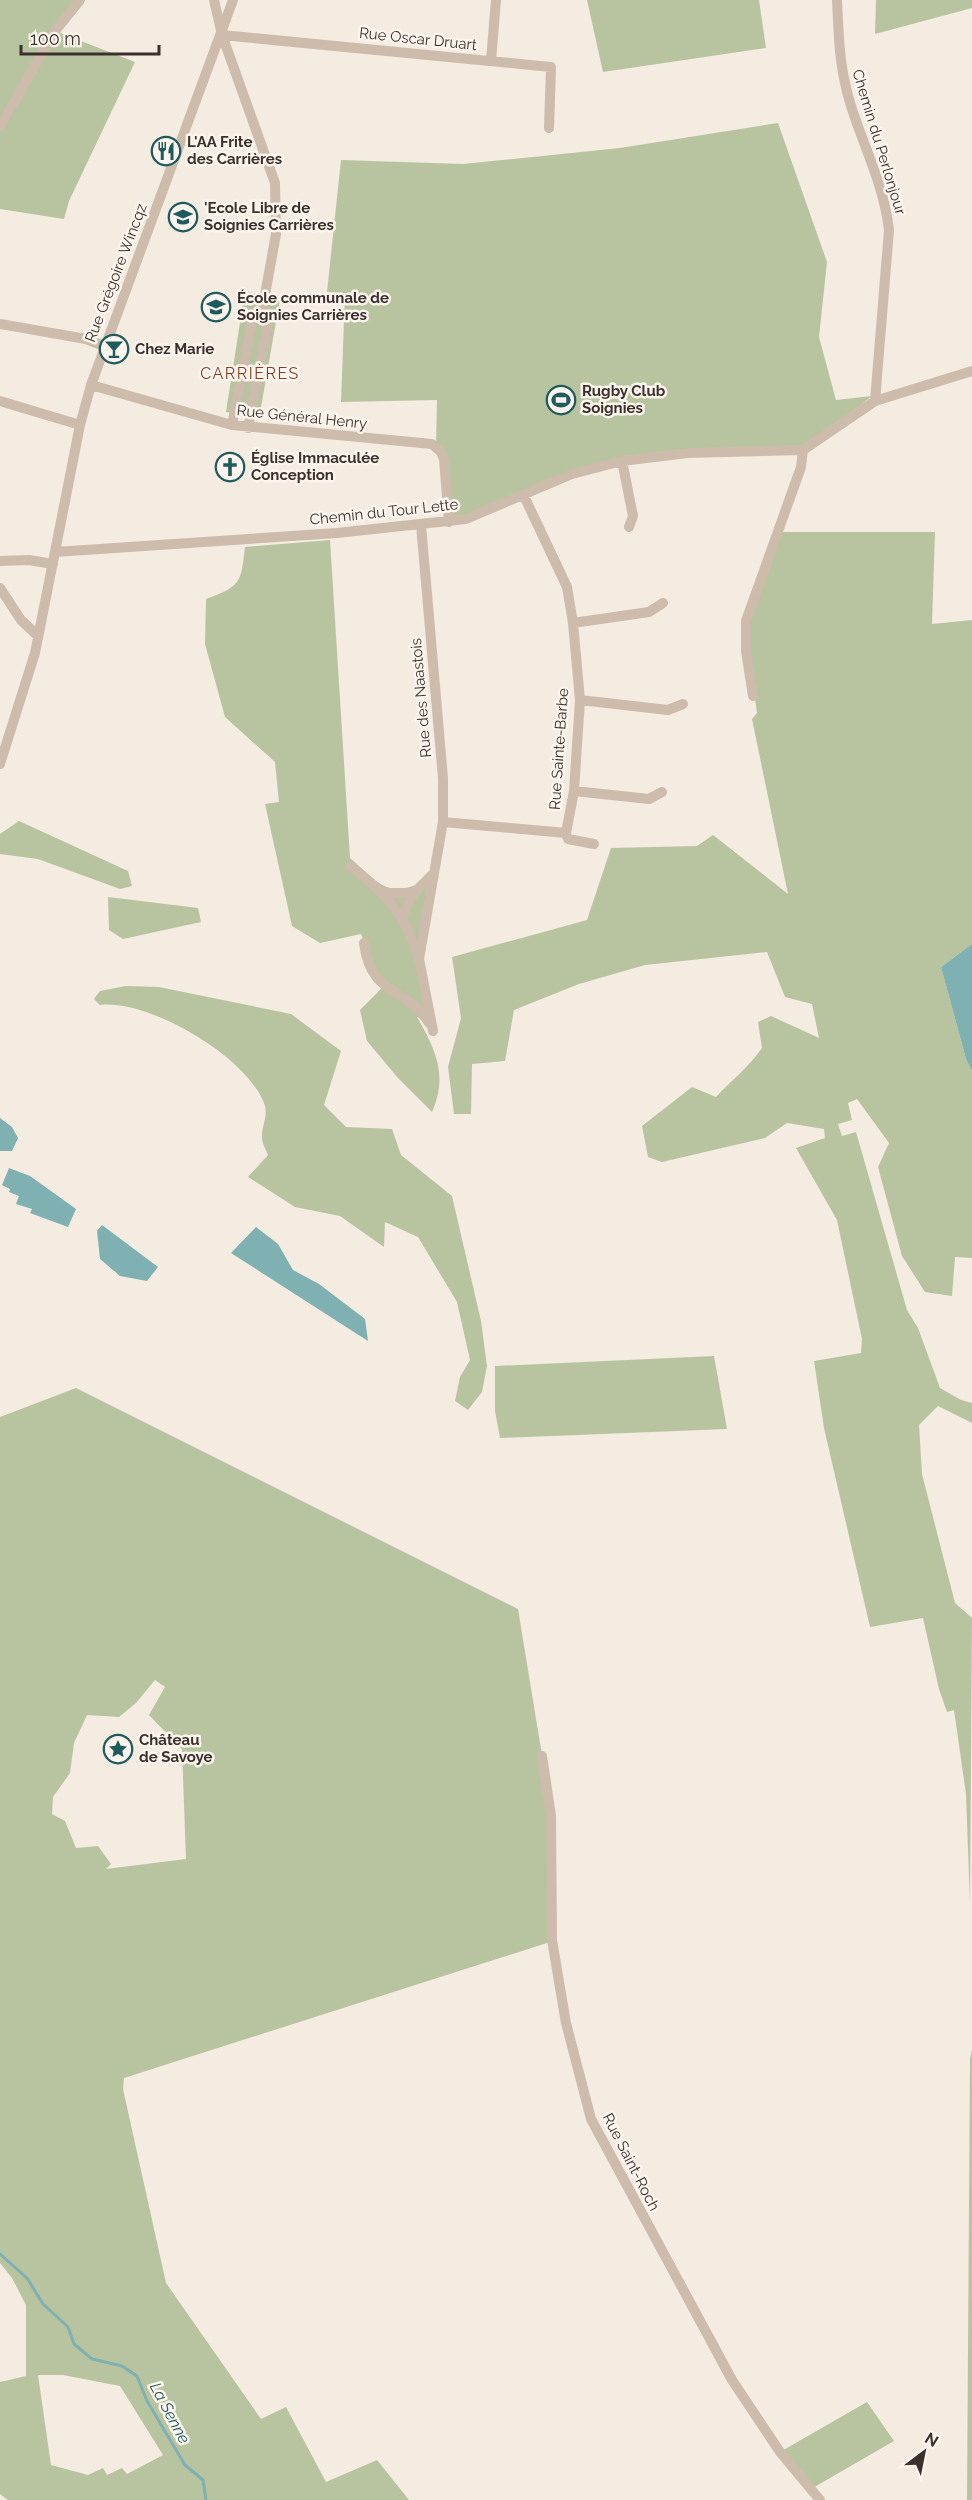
<svg xmlns="http://www.w3.org/2000/svg" width="972" height="2500" viewBox="0 0 972 2500" font-family="Raleway,sans-serif">
	<style>
		.green { fill: #b8c4a0; fill-rule: evenodd }
		.water { fill: #7fb0b2 }
		.lines { fill: none; stroke-linecap: round; stroke-linejoin: round }
		.stream { stroke: #7fb0b2; stroke-width: 3 }
		.street { stroke: #cdbbac; stroke-width: 10 }
		.labels { text-anchor: middle; dominant-baseline: central; stroke-width: 5; stroke-linejoin: round; paint-order: stroke }
		.street-label { font-size: 15px; fill: #3b302b; stroke: #fbf5ee }
		.poi-label { font-size: 15px; font-weight: bold; fill: #3b302b; stroke: #fbf5ee; text-anchor: start }
		.neighbourhood-label { font-size: 16px; letter-spacing: 1.5px; fill: #8c3b22; stroke: #fbf5ee }
		.water-label { font-size: 16px; font-style: italic; fill: #1f5a5e; stroke: #fbf5ee }
	</style>
	<rect width="100%" height="100%" fill="#f4ebe1"/>
	<path class="green" d="M 0,0 L 77,0 L 55,31 L 135,62 L 69,201 L 64,219 L 0,209 Z
		M 587,0 L 759,0 L 766,48 L 603,72 Z
		M 876,0 L 972,0 L 972,8 L 875,34 Z
		M 778,123 L 827,262 L 819,337 L 836,400 L 872,396 L 803,450 L 622,461 L 449,522 L 444,462 L 436,446 L 437,400 L 341,402 L 345,294 L 327,292 L 341,160 L 463,164 L 620,148 Z
		M 245,291 L 280,299 L 260,413 L 254,416 L 226,412 Z
		M 778,532 L 935,532 L 932,624 L 972,620 L 972,944 L 941,967 L 966,1059 L 972,1071 L 972,1258 L 955,1257 L 952,1296 L 925,1292 L 902,1256 L 878,1167 L 889,1143 L 857,1099 L 848,1103 L 852,1120 L 838,1124 L 842,1136 L 856,1132 L 907,1310 L 918,1328 L 940,1388 L 961,1400 L 972,1403 L 972,1423 L 938,1406 L 919,1425 L 922,1474 L 955,1603 L 972,1618 L 970,1903 L 966,1794 L 954,1710 L 947,1712 L 939,1689 L 923,1618 L 870,1627 L 824,1428 L 814,1361 L 861,1353 L 862,1339 L 837,1220 L 796,1148 L 825,1138 L 824,1129 L 787,1123 L 765,1138 L 662,1162 L 648,1157 L 642,1126 L 692,1087 L 716,1097 C 732,1080 749,1067 762,1048 L 758,1022 L 771,1016 L 819,1038 L 812,1004 L 785,997 L 767,952 L 645,965 L 579,984 L 514,1010 L 505,1061 L 472,1064 L 471,1114 L 454,1114 L 448,1067 L 461,1018 L 452,957 L 587,920 L 611,848 L 697,846 L 713,835 L 788,894 L 752,719 L 757,713 L 745,633 Z
		M 330,540 L 350,858 C 386,890 390,900 436,875 L 423,961 L 432,1022 L 417,1017 C 436,1050 448,1076 432,1112 L 398,1078 L 367,1041 L 360,1010 L 382,988 L 361,934 L 320,943 L 292,926 L 265,804 L 279,802 L 275,762 L 225,717 L 205,644 L 206,599 C 241,586 241,583 245,547 Z
		M 19,821 L 128,871 L 132,886 L 120,889 L 38,859 L 0,854 L 0,834 Z
		M 108,897 L 198,908 L 201,922 L 123,939 L 109,930 Z
		M 126,986 L 159,987 L 291,1014 L 341,1051 L 324,1105 L 346,1127 L 392,1129 L 401,1155 L 452,1196 L 481,1321 L 487,1366 L 482,1392 L 468,1410 L 455,1401 L 460,1377 L 470,1360 L 457,1302 L 418,1237 L 385,1222 L 384,1247 L 340,1216 L 295,1207 L 248,1177 L 268,1155 C 266,1150 262,1143 262,1138 C 261,1128 268,1116 265,1106 C 250,1058 149,999 100,1005 L 94,999 L 100,991 Z
		M 714,1356 L 727,1429 L 500,1438 L 495,1411 L 495,1366 Z
		M 76,1388 L 518,1609 L 548,1792 L 550,1942 L 124,2078 L 123,2089 L 166,2283 L 261,2419 L 286,2407 L 326,2482 L 377,2460 L 409,2500 L 8,2500 L 0,2494 L 0,2382 L 26,2376 L 26,2305 L 12,2278 L 0,2263 L 0,1417 ZM 155,1680 L 165,1687 L 149,1715 L 182,1749 L 186,1859 L 106,1869 L 111,1864 L 98,1846 L 76,1848 L 65,1821 L 52,1814 L 53,1797 L 70,1773 L 74,1743 L 87,1715 L 119,1717 L 136,1703 ZM 38,2375 L 63,2375 L 120,2386 L 163,2455 L 127,2474 L 122,2468 L 107,2475 L 103,2468 L 88,2475 L 51,2465 Z
		M 972,2050 L 972,2500 L 967,2500 L 970,2059 Z
		M 867,2402 L 894,2441 L 811,2489 L 780,2452 Z"/>
	<path class="water" d="M 972,944 L 972,1071 L 966,1059 L 941,967 Z
		M 0,1118 L 12,1127 L 18,1138 L 12,1151 L 0,1151 Z
		M 9,1168 L 30,1176 L 76,1209 L 68,1227 L 30,1213 L 32,1209 L 16,1204 L 19,1196 L 9,1192 L 10,1189 L 2,1185 Z
		M 102,1225 L 158,1267 L 147,1281 L 120,1276 L 100,1259 L 97,1231 Z
		M 256,1227 L 278,1244 L 293,1270 L 319,1284 L 365,1319 L 368,1341 L 231,1253 Z"/>
	<g class="lines">
		<path class="stream" d="M 0,2254 L 27,2278 L 43,2304 L 68,2327 L 74,2344 L 92,2359 L 122,2366 L 137,2376 L 147,2401 L 185,2465 L 203,2480 L 206,2500"/>
		<path class="street" d="M 214,0 L 222,35 L 275,183 L 276,234 L 263,306
			M 837,0 C 839,40 839,67 851,106 C 864,147 884,186 889,230 L 875,401
			M 222,35 L 551,67 L 549,128
			M 491,61 L 496,0
			M 0,126 L 55,31 L 80,0
			M 0,324 L 86,339 L 104,346
			M 91,385 L 232,425 L 432,444 L 441,452 L 444,459 L 449,522
			M 0,401 L 80,425
			M 232,425 L 254,312 L 263,306 L 270,314 L 248,428
			M 622,461 L 633,516 L 629,527
			M 421,525 L 443,778 L 443,822 L 419,959 L 433,1031
			M 55,552 L 337,533 L 466,519 L 572,474 L 622,461 L 687,453 L 803,450 L 875,401 L 972,371
			M 0,561 L 29,560 L 53,564
			M 0,588 L 21,620 L 38,636
			M 573,623 L 649,612 L 663,603
			M 753,696 L 746,651 L 746,621 L 801,467 L 803,450
			M 580,700 L 668,710 L 683,704
			M 0,764 L 35,653 L 80,425 L 91,385 L 233,0
			M 574,791 L 649,799 L 662,792
			M 443,822 L 566,833 L 574,791 L 580,700 L 573,623 L 567,587 L 524,496
			M 566,833 L 568,839 L 594,844
			M 351,866 C 387,896 403,910 418,956
			M 384,893 L 414,893
			M 402,916 L 414,893 L 432,875
			M 364,943 C 371,998 407,986 429,1023
			M 542,1756 L 551,1816 L 552,1940 L 566,2023 L 591,2119 L 732,2380 L 780,2452 L 820,2500"/>
	</g>
	<defs>
		<g id="restaurant-ring" transform="scale(1.5)"><circle r="9.5" fill="#fbf5ee" stroke="#1f5a5e" stroke-width="1.5"/><path d="M-5-6h1v4h1v-4h1v4h1v-4h1v5L-1.5 .5V6h-2V.5L-5-1ZM5-6V6H3V1.5H1.5Q1.5-4 5-6Z" fill="#1f5a5e"/></g>
		<g id="school-ring" transform="scale(1.5)"><circle r="9.5" fill="#fbf5ee" stroke="#1f5a5e" stroke-width="1.5"/><path d="M0-5L7-2L0 1L-7-2ZM-4 1L0 2.5L4 1V4Q0 6-4 4Z" fill="#1f5a5e"/></g>
		<g id="bar-ring" transform="scale(1.5)"><circle r="9.5" fill="#fbf5ee" stroke="#1f5a5e" stroke-width="1.5"/><path d="M-6-5H6L.8 .8V4.5H3.5V6h-7V4.5H-.8V.8Z" fill="#1f5a5e"/></g>
		<g id="stadium-ring" transform="scale(1.5)"><circle r="9.5" fill="#fbf5ee" stroke="#1f5a5e" stroke-width="1.5"/><path d="M0-5a6.5 5 0 1 0 0 10a6.5 5 0 1 0 0-10ZM-3.5-1.8h7v3.6h-7Z" fill="#1f5a5e"/></g>
		<g id="church-ring" transform="scale(1.5)"><circle r="9.5" fill="#fbf5ee" stroke="#1f5a5e" stroke-width="1.5"/><path d="M-1.2-6h2.4v3.5h3.3v2.4h-3.3V6h-2.4V-.1h-3.3v-2.4h3.3Z" fill="#1f5a5e"/></g>
		<g id="sight-ring" transform="scale(1.5)"><circle r="9.5" fill="#fbf5ee" stroke="#1f5a5e" stroke-width="1.5"/><path d="M0-6L1.8-2.2L6-1.7L2.9 1.2L3.7 5.4L0 3.3L-3.7 5.4L-2.9 1.2L-6-1.7L-1.8-2.2Z" fill="#1f5a5e"/></g>
	</defs>
	<g fill-rule="evenodd">
		<use href="#restaurant-ring" x="166" y="151"/>
		<use href="#school-ring" x="183" y="217"/>
		<use href="#school-ring" x="216" y="307"/>
		<use href="#bar-ring" x="114" y="349"/>
		<use href="#stadium-ring" x="561" y="400"/>
		<use href="#church-ring" x="230" y="467"/>
		<use href="#sight-ring" x="118" y="1749"/>
	</g>
	<g class="labels">
		<g class="street-label">
			<text transform="translate(418 39) rotate(6)">Rue Oscar Druart</text>
			<text transform="translate(879 142) rotate(73)">Chemin du Perlonjour</text>
			<text transform="translate(116 273) rotate(-69)">Rue Grégoire Wincqz</text>
			<text transform="translate(302 417) rotate(6)">Rue Général Henry</text>
			<text transform="translate(384 512) rotate(-6)">Chemin du Tour Lette</text>
			<text transform="translate(421 698) rotate(-95)">Rue des Naastois</text>
			<text transform="translate(559 749) rotate(-86)">Rue Sainte-Barbe</text>
			<text transform="translate(631 2162) rotate(63)">Rue Saint-Roch</text>
		</g>
		<g class="poi-label">
			<text x="187" y="142">L'AA Frite<tspan x="187" dy="17">des Carrières</tspan></text>
			<text x="204" y="208">'Ecole Libre de<tspan x="204" dy="17">Soignies Carrières</tspan></text>
			<text x="237" y="298">École communale de<tspan x="237" dy="17">Soignies Carrières</tspan></text>
			<text x="135" y="349">Chez Marie</text>
			<text x="582" y="391">Rugby Club<tspan x="582" dy="17">Soignies</tspan></text>
			<text x="251" y="458">Église Immaculée<tspan x="251" dy="17">Conception</tspan></text>
			<text x="139" y="1740">Château<tspan x="139" dy="17">de Savoye</tspan></text>
		</g>
		<g class="neighbourhood-label">
			<text x="250" y="373">CARRIÈRES</text>
		</g>
		<g class="water-label">
			<text transform="translate(170 2413) rotate(62)">La Senne</text>
		</g>
	</g>
	<g transform="translate(924 2452) rotate(32)" stroke="#fbf5ee" stroke-width="4.5" paint-order="stroke">
	<path d="M0-4.5L10 22L0 15L-10 22Z" fill="#3b302b"/>
	<text y="-9" font-size="16" font-weight="bold" text-anchor="middle" fill="#3b302b">N</text>
	</g>
	<path d="M21 45v9h138v-9" fill="none" stroke="#3b302b" stroke-width="3"/>
	<text x="30" y="45" font-size="18" fill="#3b302b" stroke="#fbf5ee" stroke-width="4.5" paint-order="stroke">100 m</text>
</svg>
